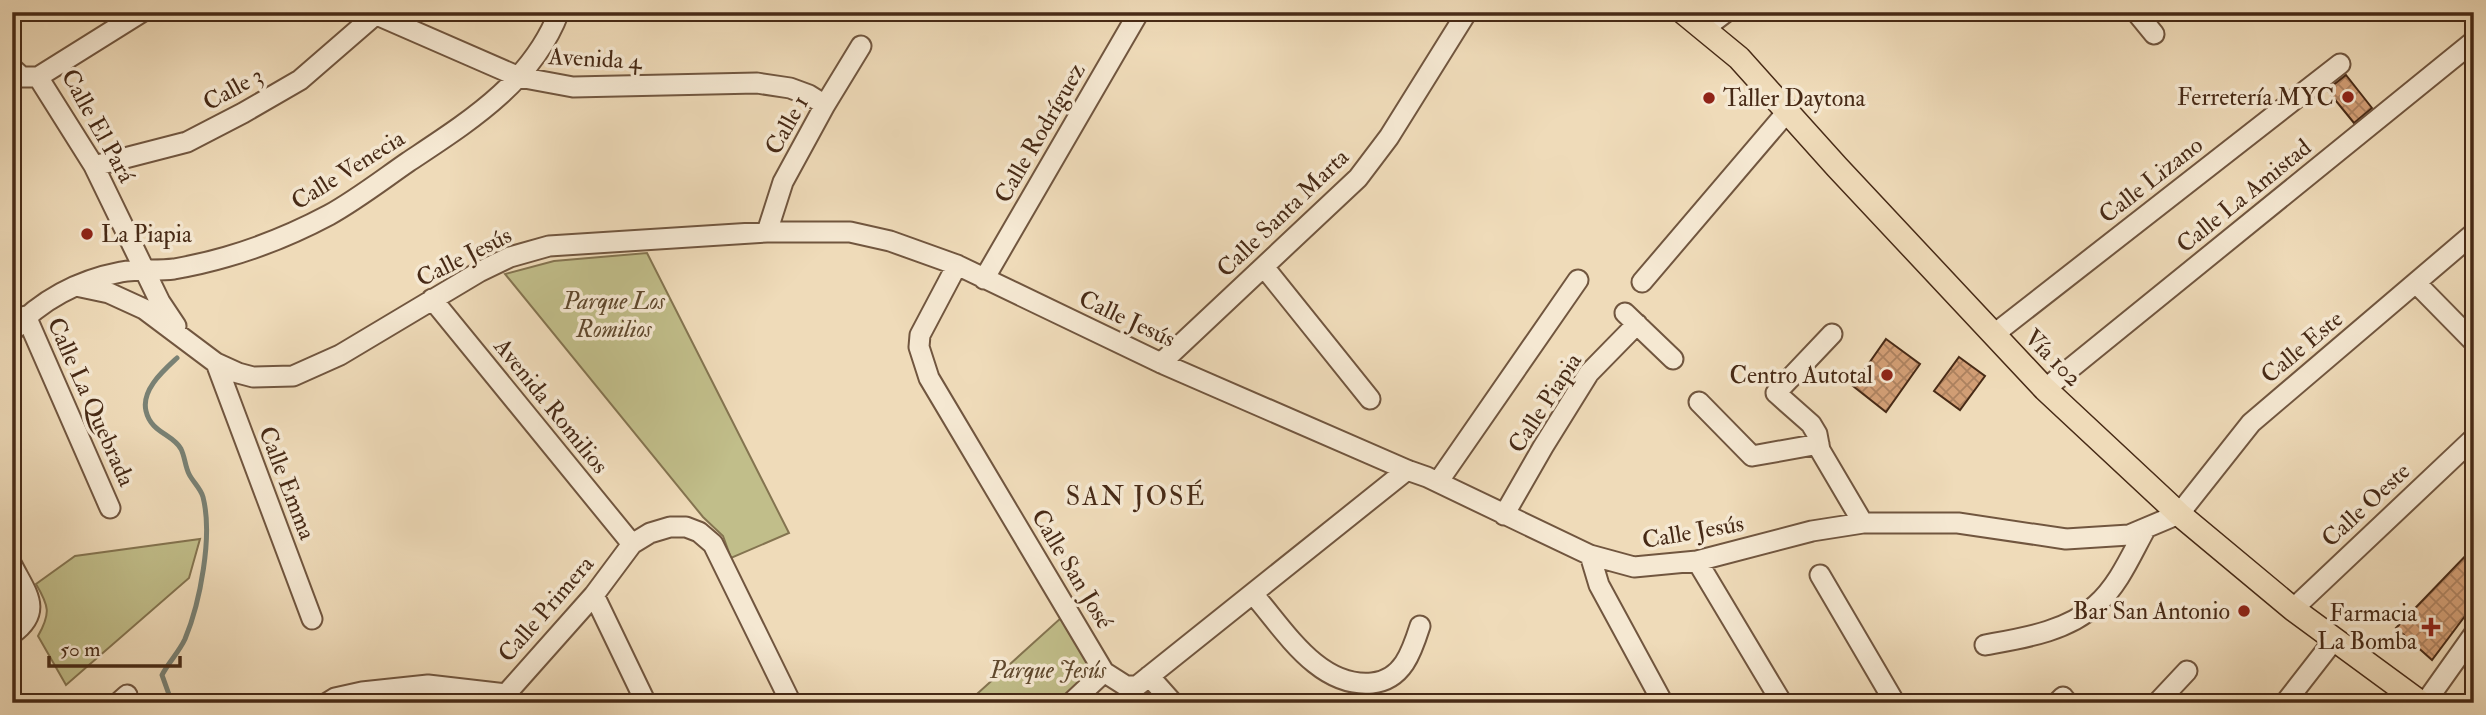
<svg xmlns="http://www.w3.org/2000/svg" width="2486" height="715" viewBox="0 0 2486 715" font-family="'IM FELL Double Pica',serif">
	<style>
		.park { fill: #c1be8a; stroke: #847450; stroke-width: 2 }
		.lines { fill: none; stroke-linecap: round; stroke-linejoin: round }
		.stream { stroke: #798174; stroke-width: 5 }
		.building { fill: url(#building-cross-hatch); stroke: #472a16; stroke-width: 2 }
		.minor-casing { stroke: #71563f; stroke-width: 23 }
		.major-casing { stroke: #472a16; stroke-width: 26 }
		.minor { stroke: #f5e8d2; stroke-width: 19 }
		.major { stroke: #efdbb9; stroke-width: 23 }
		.poi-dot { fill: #8f2418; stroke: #f5e8d2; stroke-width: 2.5 }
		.labels { text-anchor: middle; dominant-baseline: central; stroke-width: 7; stroke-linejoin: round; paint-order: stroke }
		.street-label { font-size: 24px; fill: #472a16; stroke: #f5e8d2 }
		.poi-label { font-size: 24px; fill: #472a16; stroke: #f5e8d2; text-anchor: end }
		.park-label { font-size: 24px; font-style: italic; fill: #5f482d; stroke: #f5e8d2 }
		.neighbourhood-label { font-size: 26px; letter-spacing: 2px; fill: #472a16; stroke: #f5e8d2 }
	</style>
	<defs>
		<pattern id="building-cross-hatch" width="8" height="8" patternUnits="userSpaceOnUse" patternTransform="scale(1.75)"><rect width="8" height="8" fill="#d39f76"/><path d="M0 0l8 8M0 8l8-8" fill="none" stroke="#ad8260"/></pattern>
	</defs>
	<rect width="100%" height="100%" fill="#efdbb9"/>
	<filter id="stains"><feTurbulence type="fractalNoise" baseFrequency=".00286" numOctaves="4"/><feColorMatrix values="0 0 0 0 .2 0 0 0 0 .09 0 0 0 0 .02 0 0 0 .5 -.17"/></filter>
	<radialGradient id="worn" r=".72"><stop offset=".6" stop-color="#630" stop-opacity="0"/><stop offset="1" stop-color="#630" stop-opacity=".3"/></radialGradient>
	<path class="park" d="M 647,253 L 789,533 L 731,558 L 723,536 L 703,517 L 505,274 L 554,261 Z
		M 200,539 L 189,578 L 66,685 L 38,636 C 51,613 49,606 36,584 L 75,556 Z
		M 1062,617 L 1092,669 L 1087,676 L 1059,703 L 967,703 Z"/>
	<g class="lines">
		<path class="stream" d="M 172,703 L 162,675 C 168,663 179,652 185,639 C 200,603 213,536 203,497 C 201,489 193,482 189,474 C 185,466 185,457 181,449 C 173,434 151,433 146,411 C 141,390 163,371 177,358"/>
	</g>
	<path class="building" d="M 2346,75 L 2372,108 L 2354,123 L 2327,90 Z
		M 1886,339 L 1920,364 L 1886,412 L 1853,386 Z
		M 1959,357 L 1985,376 L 1960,410 L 1934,391 Z
		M 2474,547 L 2474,604 L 2432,660 L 2396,628 Z"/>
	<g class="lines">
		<g class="minor-casing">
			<path id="minor" d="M 142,12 L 38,77 L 94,166 L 160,302 L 176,326
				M 370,12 L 519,77 L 573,87 L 757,83 L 790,88 L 809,95 L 825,105
				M 2136,12 L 2154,34
				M 1705,28 L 1726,12
				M 12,68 L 22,77 L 38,77
				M 94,166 L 187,142 L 243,113 L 300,80 L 375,15
				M 767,232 L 783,182 L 825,105 L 861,46
				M 957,265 L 920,335 L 919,347 L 929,378 L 1104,672 L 1126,686 L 1137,686 L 1407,470
				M 1264,267 L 1370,399
				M 984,279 L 1139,12
				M 1642,282 L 1787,112
				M 2416,283 L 2474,342
				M 76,286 L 109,293 L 144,309 L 216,363 L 238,373 L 253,377 L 293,376 L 340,355 L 479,272 L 510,257 L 549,246 L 767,232 L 850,232 L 890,241 L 957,265 L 1161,363 L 1407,470 L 1427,477 L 1590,555 L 1634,567 L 1697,561 L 1812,531 L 1863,523 L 1958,523 L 2066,539 L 2129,535 L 2179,514 L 2251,423 L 2474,233
				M 432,299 L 632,544
				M 1625,313 L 1673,359
				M 26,316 L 110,508
				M 12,332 C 40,300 79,280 121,272 C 139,269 157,271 174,269 C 191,266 209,262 226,257 C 261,247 297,232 329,215 C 356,200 382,180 408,162 C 468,122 532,83 559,12
				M 1832,334 L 1776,393 L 1811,424 L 1817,434 L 1820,450 L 1863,523
				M 1993,335 L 2340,64
				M 216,363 L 312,619
				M 1161,363 L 1358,178 L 1389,137 L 1467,12
				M 2045,389 L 2474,41
				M 1699,402 L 1752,456 L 1819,444
				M 1438,482 L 1578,280
				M 1504,515 L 1543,447 L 1589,373 L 1637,324
				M 1590,555 L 1599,585 L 1663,703
				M 1697,561 L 1782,703
				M 12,565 C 26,593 44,611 12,634
				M 1820,575 L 1895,703
				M 1253,594 C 1284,629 1318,688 1372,683 C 1403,680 1412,651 1420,626
				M 594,595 L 646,703
				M 2293,609 L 2474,438
				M 1985,645 C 2023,638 2066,632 2096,605 C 2119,585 2132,553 2146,528
				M 1149,676 L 1173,703
				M 118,703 L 127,695
				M 327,703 L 335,698 L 362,692 L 428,685 L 506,694 L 594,595 L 632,544 L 650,533 L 670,527 L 686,527 L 699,532 L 713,544 L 791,703
				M 1071,703 L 1104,672
				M 2057,703 L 2063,697 L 2068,703
				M 2157,703 L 2187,671
				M 2285,703 L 2334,640
				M 2425,703 L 2474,634"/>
		</g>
		<g class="major-casing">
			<path id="major" d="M 1683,12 L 1739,58 L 1837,167 L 2045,389 L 2179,514 L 2293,609 L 2421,703"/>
		</g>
		<use href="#minor" class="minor"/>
		<use href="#major" class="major"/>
	</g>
	<g class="poi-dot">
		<circle cx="2348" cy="97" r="7"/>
		<circle cx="1709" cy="98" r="7"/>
		<circle cx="87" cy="234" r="7"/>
		<circle cx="1887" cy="375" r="7"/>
		<circle cx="2244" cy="611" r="7"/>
		<path d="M2427.5 616.5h7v7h7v7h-7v7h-7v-7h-7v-7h7z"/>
	</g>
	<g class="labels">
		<g class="street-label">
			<text transform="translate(595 59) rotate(3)">Avenida 4</text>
			<text transform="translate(233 89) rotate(-29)">Calle 3</text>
			<text transform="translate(787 125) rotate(-61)">Calle 1</text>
			<text transform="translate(98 126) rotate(61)">Calle El Pará</text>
			<text transform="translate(1040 133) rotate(-60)">Calle Rodríguez</text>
			<text transform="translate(348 170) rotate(-32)">Calle Venecia</text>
			<text transform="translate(2151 180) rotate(-38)">Calle Lizano</text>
			<text transform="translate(2244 196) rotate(-39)">Calle La Amistad</text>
			<text transform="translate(1283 213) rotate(-44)">Calle Santa Marta</text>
			<text transform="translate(464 257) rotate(-27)">Calle Jesús</text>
			<text transform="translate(1127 319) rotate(25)">Calle Jesús</text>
			<text transform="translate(2302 347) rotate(-40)">Calle Este</text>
			<text transform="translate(2053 358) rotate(45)">Vía 102</text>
			<text transform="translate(91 402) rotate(66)">Calle La Quebrada</text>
			<text transform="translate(1545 403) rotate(-57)">Calle Piapia</text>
			<text transform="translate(551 406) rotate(51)">Avenida Romilios</text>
			<text transform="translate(287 483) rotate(69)">Calle Emma</text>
			<text transform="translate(2366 505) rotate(-43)">Calle Oeste</text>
			<text transform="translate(1693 532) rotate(-10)">Calle Jesús</text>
			<text transform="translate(1072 569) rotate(59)">Calle San José</text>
			<text transform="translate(546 609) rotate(-49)">Calle Primera</text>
		</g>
		<g class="poi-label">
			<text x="2334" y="97">Ferretería MYC</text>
			<text x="1723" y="98" text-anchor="start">Taller Daytona</text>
			<text x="101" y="234" text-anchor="start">La Piapia</text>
			<text x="1873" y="375">Centro Autotal</text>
			<text x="2230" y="611">Bar San Antonio</text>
			<text x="2417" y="613">Farmacia<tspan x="2417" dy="28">La Bomba</tspan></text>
		</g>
		<g class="park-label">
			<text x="614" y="301">Parque Los<tspan x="614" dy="28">Romilios</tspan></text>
			<text x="1048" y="670">Parque Jesús</text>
		</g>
		<g class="neighbourhood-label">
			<text x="1136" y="497">SAN JOSÉ</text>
		</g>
	</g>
	<rect width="2486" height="715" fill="none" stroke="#efdbb9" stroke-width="42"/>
	<rect x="14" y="14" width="2458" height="687" fill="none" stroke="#472a16" stroke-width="3.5"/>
	<rect x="21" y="21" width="2444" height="673" fill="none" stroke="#472a16" stroke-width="2"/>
	<path d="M49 656v10h131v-10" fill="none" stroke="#472a16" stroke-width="3.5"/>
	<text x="60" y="656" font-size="21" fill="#472a16" stroke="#f5e8d2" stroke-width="5" paint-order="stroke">50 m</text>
	<rect width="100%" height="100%" filter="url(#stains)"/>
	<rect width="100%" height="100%" fill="url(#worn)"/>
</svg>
